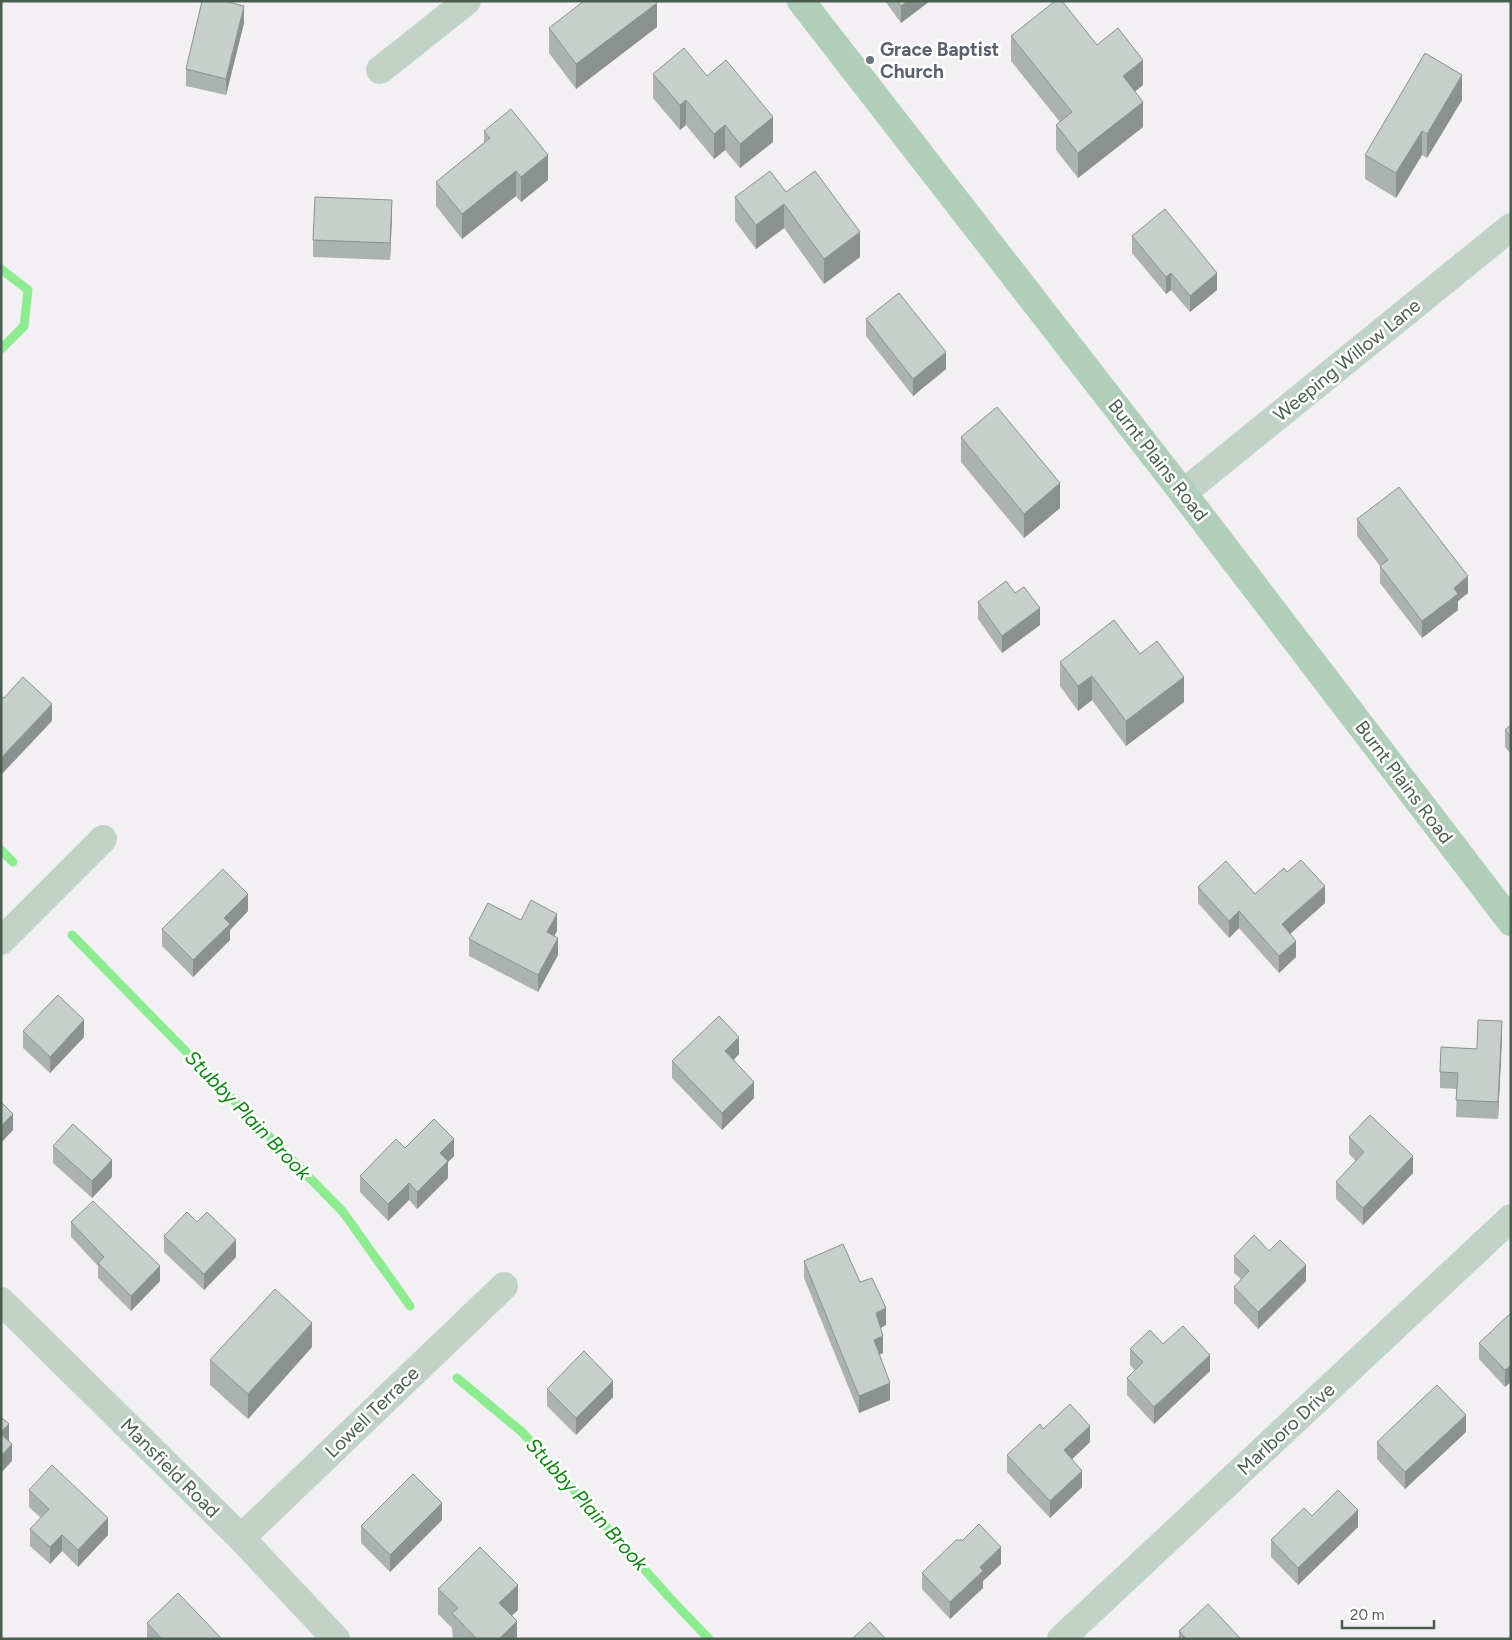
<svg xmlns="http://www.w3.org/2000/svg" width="1512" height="1640" viewBox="0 0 1512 1640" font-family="Figtree,sans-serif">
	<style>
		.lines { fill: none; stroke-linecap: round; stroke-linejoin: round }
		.stream { stroke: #8deb91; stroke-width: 9 }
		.minor { stroke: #c1d2c7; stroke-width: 28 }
		.major { stroke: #b0ceba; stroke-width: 28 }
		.wall { fill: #abb2af }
		.shaded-wall { fill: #8b918e }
		.building { fill: #c7cfcb; stroke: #8b918e }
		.worship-dot { fill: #6b7280; stroke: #fff; stroke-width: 2 }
		.labels { text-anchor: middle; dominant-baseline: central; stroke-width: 5; stroke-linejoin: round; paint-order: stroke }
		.worship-label { font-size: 19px; font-weight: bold; fill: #5b616d; stroke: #fff; text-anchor: start }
		.street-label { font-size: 19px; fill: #485d4f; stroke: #fff }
		.water-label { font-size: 20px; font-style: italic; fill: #0f8413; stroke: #fff }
	</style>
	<rect width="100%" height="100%" fill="#f2f0f2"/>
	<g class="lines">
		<path class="stream" d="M 1,269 L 28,290 L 24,326 L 1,349
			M 1,850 L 13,862
			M 72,935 L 343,1212 L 410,1306
			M 457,1378 L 522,1432 L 669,1597 L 709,1639"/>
		<path class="minor" d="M 380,70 L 467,1
			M 1183,493 L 1511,227
			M 1,941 L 103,839
			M 1,1301 L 241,1538 L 336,1639
			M 241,1538 L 504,1286
			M 1061,1639 L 1511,1218"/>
		<path class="major" d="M 801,1 L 1183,493 L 1511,922"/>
	</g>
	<path class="wall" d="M 885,1 L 930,1 L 901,23 Z
		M 244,23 L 226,95 L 186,86 L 186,69 Z
		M 657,27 L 576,89 L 549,53 L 549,28 Z
		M 1011,36 L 1143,85 L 1135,91 L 1143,127 L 1078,178 L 1056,150 L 1056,125 L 1060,122 L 1011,61 Z
		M 653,74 L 707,76 L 773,142 L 740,168 L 725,150 L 714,159 L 686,125 L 680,130 L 653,98 Z
		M 1462,100 L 1427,158 L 1422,155 L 1396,198 L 1365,179 L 1365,155 Z
		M 484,131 L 548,180 L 521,202 L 516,196 L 462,239 L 436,206 L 436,182 L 484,143 Z
		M 786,192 L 860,257 L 824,284 L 784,228 L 756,249 L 735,221 L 735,197 Z
		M 392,216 L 390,260 L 313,257 L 313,240 Z
		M 1132,236 L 1217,290 L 1190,312 L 1171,290 L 1166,294 L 1132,253 Z
		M 866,319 L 946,369 L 913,396 L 866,336 Z
		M 961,437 L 1060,508 L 1024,538 L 961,462 Z
		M 1357,519 L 1468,593 L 1458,601 L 1458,610 L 1422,638 L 1380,583 L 1380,566 L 1357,536 Z
		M 1015,593 L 1040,625 L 1002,653 L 978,619 L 978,602 Z
		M 1140,654 L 1184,702 L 1126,746 L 1092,700 L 1078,711 L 1060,686 L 1060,662 Z
		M 1511,725 L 1511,754 L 1505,747 L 1505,730 Z
		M 1287,872 L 1325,903 L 1290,934 L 1296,957 L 1279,973 L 1239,928 L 1229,938 L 1198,903 L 1198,887 L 1255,894 Z
		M 248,911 L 230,930 L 230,940 L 193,977 L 162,946 L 162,929 Z
		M 521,920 L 557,931 L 554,936 L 558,955 L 538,992 L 469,956 L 469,939 Z
		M 23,1031 L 84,1037 L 50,1073 L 23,1048 Z
		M 1502,1038 L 1498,1119 L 1456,1117 L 1457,1089 L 1440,1088 L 1440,1072 L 1477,1049 Z
		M 739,1054 L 734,1060 L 754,1098 L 722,1130 L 672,1078 L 672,1061 Z
		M 1349,1137 L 1413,1173 L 1363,1225 L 1336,1199 L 1336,1182 L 1356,1161 L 1349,1154 Z
		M 53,1146 L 112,1177 L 92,1198 L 53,1163 Z
		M 405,1148 L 454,1156 L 448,1162 L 448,1178 L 417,1209 L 409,1200 L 388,1221 L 360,1192 L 360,1176 Z
		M 71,1222 L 160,1281 L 131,1311 L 98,1278 L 98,1266 L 71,1237 Z
		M 197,1222 L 236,1257 L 204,1290 L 164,1252 L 164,1236 Z
		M 1269,1251 L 1306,1281 L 1258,1329 L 1234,1303 L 1234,1287 L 1241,1279 L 1234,1273 L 1234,1256 Z
		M 804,1261 L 860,1282 L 886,1325 L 881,1328 L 883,1353 L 879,1354 L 890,1400 L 859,1413 L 804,1278 Z
		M 1511,1313 L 1505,1387 L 1479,1359 L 1479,1343 Z
		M 1163,1344 L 1210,1371 L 1154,1424 L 1127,1395 L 1127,1378 L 1135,1370 L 1130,1365 L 1130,1349 Z
		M 312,1347 L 248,1419 L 210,1385 L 210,1360 Z
		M 547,1389 L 613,1397 L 576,1435 L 547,1406 Z
		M 1043,1429 L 1090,1442 L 1072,1459 L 1082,1487 L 1050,1518 L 1007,1472 L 1007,1455 Z
		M 1466,1432 L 1405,1489 L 1377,1459 L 1377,1442 Z
		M 29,1490 L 108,1535 L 78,1567 L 62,1551 L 50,1564 L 30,1546 L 30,1529 L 41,1518 L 29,1507 Z
		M 1312,1516 L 1358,1527 L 1298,1585 L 1271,1557 L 1271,1540 Z
		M 442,1520 L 390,1572 L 361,1543 L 361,1526 Z
		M 1001,1564 L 983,1581 L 983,1588 L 950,1619 L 922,1589 L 922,1573 Z
		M 438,1589 L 518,1610 L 511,1616 L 517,1639 L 453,1639 L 452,1628 L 438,1614 Z
		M 147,1623 L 222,1639 L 147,1639 Z
		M 1179,1631 L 1241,1639 L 1179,1639 Z"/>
	<path class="shaded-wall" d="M 908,1 L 930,1 L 901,23 L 901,6 Z
		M 657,3 L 657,27 L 576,89 L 576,64 Z
		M 244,6 L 244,23 L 226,95 L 226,79 Z
		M 1143,60 L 1143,85 L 1123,101 L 1123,76 Z
		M 1462,75 L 1462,100 L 1427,158 L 1427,134 Z
		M 686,100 L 686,125 L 680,130 L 680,105 Z
		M 1143,102 L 1143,127 L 1078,178 L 1078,153 Z
		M 773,117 L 773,142 L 740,168 L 740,144 Z
		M 725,125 L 725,150 L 714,159 L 714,134 Z
		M 1422,131 L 1422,155 L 1396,198 L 1396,173 Z
		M 548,155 L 548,180 L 521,202 L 521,177 Z
		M 516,171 L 516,196 L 462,239 L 462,214 Z
		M 392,200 L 392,216 L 390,260 L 390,243 Z
		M 784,204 L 784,228 L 756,249 L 756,225 Z
		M 860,232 L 860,257 L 824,284 L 824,259 Z
		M 1171,273 L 1171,290 L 1166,294 L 1166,277 Z
		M 1217,273 L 1217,290 L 1190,312 L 1190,296 Z
		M 946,352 L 946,369 L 913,396 L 913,379 Z
		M 1060,483 L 1060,508 L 1024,538 L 1024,514 Z
		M 1468,576 L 1468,593 L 1458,601 L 1458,610 L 1422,638 L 1422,621 L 1454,588 Z
		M 1040,608 L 1040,625 L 1002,653 L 1002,636 Z
		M 1092,676 L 1092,700 L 1078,711 L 1078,686 Z
		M 1184,677 L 1184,702 L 1126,746 L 1126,721 Z
		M 52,704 L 52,721 L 1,775 L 1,758 Z
		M 1325,886 L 1325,903 L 1282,941 L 1282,924 Z
		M 248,894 L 248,911 L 230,930 L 230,940 L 193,977 L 193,960 L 224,918 Z
		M 1239,911 L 1239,928 L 1229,938 L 1229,921 Z
		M 557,914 L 557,931 L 547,949 L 547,932 Z
		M 558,938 L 558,955 L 538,992 L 538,975 Z
		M 1296,941 L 1296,957 L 1279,973 L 1279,956 Z
		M 84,1020 L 84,1037 L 50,1073 L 50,1057 Z
		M 1502,1021 L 1502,1038 L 1498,1119 L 1498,1102 Z
		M 739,1037 L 739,1054 L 725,1068 L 725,1051 Z
		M 754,1082 L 754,1098 L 722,1130 L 722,1113 Z
		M 13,1114 L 13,1130 L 1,1143 L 1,1126 Z
		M 454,1139 L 454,1156 L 448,1162 L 448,1178 L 417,1209 L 417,1192 L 440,1153 Z
		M 1413,1156 L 1413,1173 L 1363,1225 L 1363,1208 Z
		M 112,1160 L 112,1177 L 92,1198 L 92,1181 Z
		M 409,1183 L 409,1200 L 388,1221 L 388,1204 Z
		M 236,1240 L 236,1257 L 204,1290 L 204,1274 Z
		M 1306,1265 L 1306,1281 L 1258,1329 L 1258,1312 Z
		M 160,1266 L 160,1281 L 131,1311 L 131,1296 Z
		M 886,1308 L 886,1325 L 876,1330 L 876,1313 Z
		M 312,1323 L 312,1347 L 248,1419 L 248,1394 Z
		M 883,1336 L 883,1353 L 874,1357 L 874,1340 Z
		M 1210,1355 L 1210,1371 L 1154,1424 L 1154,1407 Z
		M 1511,1365 L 1511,1382 L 1505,1387 L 1505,1370 Z
		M 613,1381 L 613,1397 L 576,1435 L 576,1418 Z
		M 890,1383 L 890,1400 L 859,1413 L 859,1396 Z
		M 1466,1415 L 1466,1432 L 1405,1489 L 1405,1472 Z
		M 9,1424 L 9,1441 L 1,1449 L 1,1432 Z
		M 1090,1426 L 1090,1442 L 1064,1467 L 1064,1450 Z
		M 12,1444 L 12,1461 L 1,1473 L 1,1456 Z
		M 1082,1471 L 1082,1487 L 1050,1518 L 1050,1501 Z
		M 442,1503 L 442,1520 L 390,1572 L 390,1555 Z
		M 1358,1510 L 1358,1527 L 1298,1585 L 1298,1568 Z
		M 108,1518 L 108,1535 L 78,1567 L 78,1550 Z
		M 62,1535 L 62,1551 L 50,1564 L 50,1547 Z
		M 1001,1547 L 1001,1564 L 983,1581 L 983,1588 L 950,1619 L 950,1602 L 980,1567 Z
		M 518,1585 L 518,1610 L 499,1628 L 499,1603 Z
		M 517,1621 L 517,1639 L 499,1639 Z"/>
	<path class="building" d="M 202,1 L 224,1 L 244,6 L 226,79 L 186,69 Z
		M 584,1 L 656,1 L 657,3 L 576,64 L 549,28 Z
		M 897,1 L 908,1 L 901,6 Z
		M 1055,1 L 1062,1 L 1097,45 L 1118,28 L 1143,60 L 1123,76 L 1143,102 L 1078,153 L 1056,125 L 1072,112 L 1011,36 Z
		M 684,48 L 707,76 L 726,60 L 773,117 L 740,144 L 725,125 L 714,134 L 686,100 L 680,105 L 653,74 Z
		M 1425,53 L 1462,75 L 1427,134 L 1422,131 L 1396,173 L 1365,155 Z
		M 511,109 L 548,155 L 521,177 L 516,171 L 462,214 L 436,182 L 490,138 L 484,131 Z
		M 770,171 L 786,192 L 815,171 L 860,232 L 824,259 L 784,204 L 756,225 L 735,197 Z
		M 315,197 L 392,200 L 390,243 L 313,240 Z
		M 1165,209 L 1217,273 L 1190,296 L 1171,273 L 1166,277 L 1132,236 Z
		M 899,293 L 946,352 L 913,379 L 866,319 Z
		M 997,407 L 1060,483 L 1024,514 L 961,437 Z
		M 1399,487 L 1468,576 L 1454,588 L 1458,594 L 1422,621 L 1380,566 L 1388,560 L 1357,519 Z
		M 1006,581 L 1015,593 L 1024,587 L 1040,608 L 1002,636 L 978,602 Z
		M 1114,620 L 1140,654 L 1157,641 L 1184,677 L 1126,721 L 1092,676 L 1078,686 L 1060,662 Z
		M 23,677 L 52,704 L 1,758 L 1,696 L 4,698 Z
		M 1511,725 L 1511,737 L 1505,730 Z
		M 1301,860 L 1325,886 L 1282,924 L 1296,941 L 1279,956 L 1239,911 L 1229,921 L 1198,887 L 1226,861 L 1255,894 L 1284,868 L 1287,872 Z
		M 223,869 L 248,894 L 224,918 L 230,924 L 193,960 L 162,929 Z
		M 531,900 L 557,914 L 547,932 L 558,938 L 538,975 L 469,939 L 488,903 L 521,920 Z
		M 58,995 L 84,1020 L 50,1057 L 23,1031 Z
		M 719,1016 L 739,1037 L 725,1051 L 754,1082 L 722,1113 L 672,1061 Z
		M 1478,1020 L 1502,1021 L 1498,1102 L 1456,1100 L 1458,1073 L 1440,1072 L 1441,1047 L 1477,1049 Z
		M 1,1102 L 13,1114 L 1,1126 Z
		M 1370,1115 L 1413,1156 L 1363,1208 L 1336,1182 L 1364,1152 L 1349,1137 Z
		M 434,1119 L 454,1139 L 440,1153 L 448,1161 L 417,1192 L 409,1183 L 388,1204 L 360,1176 L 396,1139 L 405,1148 Z
		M 73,1124 L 112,1160 L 92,1181 L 53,1146 Z
		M 93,1201 L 160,1266 L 131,1296 L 98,1263 L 104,1257 L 71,1222 Z
		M 187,1212 L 197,1222 L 207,1212 L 236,1240 L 204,1274 L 164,1236 Z
		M 1254,1235 L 1269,1251 L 1280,1240 L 1306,1265 L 1258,1312 L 1234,1287 L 1249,1271 L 1234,1256 Z
		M 843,1244 L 860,1282 L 872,1278 L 886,1308 L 876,1313 L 883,1336 L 874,1340 L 890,1383 L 859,1396 L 804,1261 Z
		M 275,1289 L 312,1323 L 248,1394 L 210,1360 Z
		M 1511,1313 L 1511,1365 L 1505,1370 L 1479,1343 Z
		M 1183,1326 L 1210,1355 L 1154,1407 L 1127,1378 L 1143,1362 L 1130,1349 L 1150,1330 L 1163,1344 Z
		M 584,1351 L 613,1381 L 576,1418 L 547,1389 Z
		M 1437,1385 L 1466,1415 L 1405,1472 L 1377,1442 Z
		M 1070,1404 L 1090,1426 L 1064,1450 L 1082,1471 L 1050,1501 L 1007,1455 L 1040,1424 L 1043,1429 Z
		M 1,1417 L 9,1424 L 1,1432 Z
		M 1,1434 L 12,1444 L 1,1456 Z
		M 52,1465 L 108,1518 L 78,1550 L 62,1535 L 50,1547 L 30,1529 L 49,1509 L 29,1490 Z
		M 413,1474 L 442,1503 L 390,1555 L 361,1526 Z
		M 1338,1490 L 1358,1510 L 1298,1568 L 1271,1540 L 1304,1508 L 1312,1516 Z
		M 979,1524 L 1001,1547 L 980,1567 L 983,1571 L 950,1602 L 922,1573 L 956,1540 L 963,1540 Z
		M 480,1547 L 518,1585 L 499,1603 L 517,1621 L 499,1639 L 477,1639 L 452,1613 L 458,1608 L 438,1589 Z
		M 178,1593 L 222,1639 L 162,1639 L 147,1623 Z
		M 1208,1604 L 1241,1639 L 1186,1639 L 1179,1631 Z
		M 870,1622 L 886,1639 L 852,1639 Z"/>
	<circle class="worship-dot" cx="870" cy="60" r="5"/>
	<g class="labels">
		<g class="worship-label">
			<text x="880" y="49">Grace Baptist<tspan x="880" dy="22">Church</tspan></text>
		</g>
		<g class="street-label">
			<text transform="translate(1347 360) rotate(-39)">Weeping Willow Lane</text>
			<text transform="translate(1158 460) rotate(52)">Burnt Plains Road</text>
			<text transform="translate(1404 782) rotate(53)">Burnt Plains Road</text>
			<text transform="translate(372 1412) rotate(-44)">Lowell Terrace</text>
			<text transform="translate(1286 1429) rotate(-43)">Marlboro Drive</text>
			<text transform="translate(170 1468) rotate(45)">Mansfield Road</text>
		</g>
		<g class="water-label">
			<text transform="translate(248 1115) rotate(46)">Stubby Plain Brook</text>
			<text transform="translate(587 1504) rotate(48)">Stubby Plain Brook</text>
		</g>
	</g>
	<rect width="1512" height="1640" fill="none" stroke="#485d4f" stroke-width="5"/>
	<path d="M1342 1620v8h92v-8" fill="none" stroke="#485d4f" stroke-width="2.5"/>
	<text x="1350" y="1620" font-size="15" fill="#485d4f" stroke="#ffffff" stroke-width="4" paint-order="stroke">20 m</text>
</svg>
